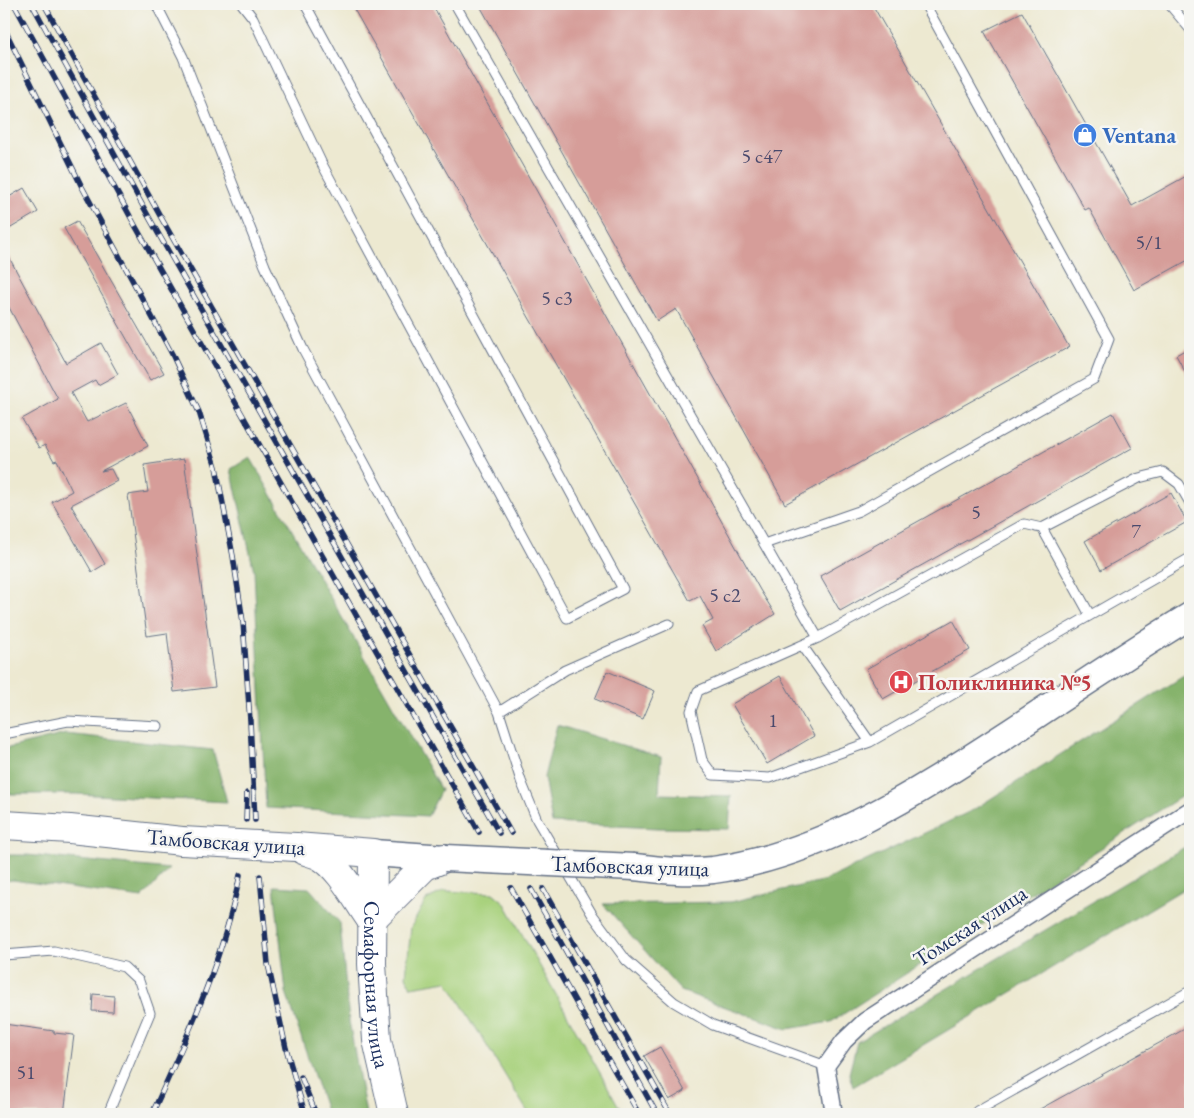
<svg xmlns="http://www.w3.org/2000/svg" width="1194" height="1118" viewBox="0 0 1194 1118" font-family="'EB Garamond',serif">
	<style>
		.green { fill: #a8d17d; stroke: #62806e }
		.forest { fill: #86b36c; stroke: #507165 }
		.building { fill: #d69d99 }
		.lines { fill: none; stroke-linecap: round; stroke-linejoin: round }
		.service-casing { stroke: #647086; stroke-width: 11 }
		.minor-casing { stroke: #647086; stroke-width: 19 }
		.primary-casing { stroke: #647086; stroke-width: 29 }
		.trunk-casing { stroke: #647086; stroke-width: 30 }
		.service { stroke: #fff; stroke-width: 9 }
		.minor { stroke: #fff; stroke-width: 16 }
		.primary { stroke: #fff; stroke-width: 26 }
		.trunk { stroke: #fff; stroke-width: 28 }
		.rail-casing { stroke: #1b2f5e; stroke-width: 5.5 }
		.rail { stroke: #f6f6f2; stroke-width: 4; stroke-dasharray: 11; stroke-linecap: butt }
		.primary-bridge-casing { stroke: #647086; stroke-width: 29; stroke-linecap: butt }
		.trunk-bridge-casing { stroke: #647086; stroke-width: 30; stroke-linecap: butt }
		.primary-bridge { stroke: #fff; stroke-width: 26 }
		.trunk-bridge { stroke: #fff; stroke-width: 28 }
		.labels { text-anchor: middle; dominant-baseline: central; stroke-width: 5; stroke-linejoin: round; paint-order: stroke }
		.number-label { font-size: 20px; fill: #4a4a6d }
		.shop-label { font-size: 22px; font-weight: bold; fill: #366cbe; stroke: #f6f6f2; text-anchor: start }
		.health-label { font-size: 22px; font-weight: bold; fill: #be3a42; stroke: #f6f6f2; text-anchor: start }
		.street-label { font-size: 22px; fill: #1b2f5e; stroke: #f6f6f2 }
	</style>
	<rect width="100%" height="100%" fill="#f6f6f2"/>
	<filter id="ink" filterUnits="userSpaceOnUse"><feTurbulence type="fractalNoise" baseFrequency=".02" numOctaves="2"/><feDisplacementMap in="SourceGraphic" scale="10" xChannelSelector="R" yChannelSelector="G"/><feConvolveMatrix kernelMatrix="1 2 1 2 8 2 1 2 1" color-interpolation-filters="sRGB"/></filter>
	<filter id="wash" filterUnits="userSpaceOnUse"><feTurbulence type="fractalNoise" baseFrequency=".0096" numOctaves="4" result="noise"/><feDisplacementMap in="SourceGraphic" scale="20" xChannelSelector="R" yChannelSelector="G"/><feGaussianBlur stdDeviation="1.12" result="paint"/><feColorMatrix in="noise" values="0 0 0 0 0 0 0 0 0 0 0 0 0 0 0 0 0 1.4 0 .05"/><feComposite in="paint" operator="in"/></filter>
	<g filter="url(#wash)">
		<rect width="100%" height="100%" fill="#ede9d1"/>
		<path class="green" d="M 444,891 L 493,893 L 504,902 L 623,1114 L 529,1114 L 447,981 L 411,987 L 406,976 L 411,927 L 426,900 Z"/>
		<path class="forest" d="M 250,457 L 441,790 L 428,816 L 266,808 L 254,571 L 231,469 Z
			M 1190,672 L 1190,791 L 831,1022 L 787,1029 L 681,991 L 603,904 L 731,902 L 826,880 L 973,810 Z
			M 557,725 L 661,757 L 659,794 L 731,796 L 729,829 L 657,828 L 552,823 L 544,777 Z
			M 66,734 L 213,750 L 227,802 L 76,794 L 4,794 L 4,749 Z
			M 1190,844 L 1190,885 L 853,1087 L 849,1074 L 857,1042 Z
			M 4,855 L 27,855 L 169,869 L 142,898 L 13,880 L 4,881 Z
			M 274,886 L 309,888 L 340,923 L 349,1021 L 366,1114 L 327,1114 L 286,992 Z"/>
		<g id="blocks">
			<path class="building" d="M 351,4 L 432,4 L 760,590 L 775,614 L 716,651 L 702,626 L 713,620 L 700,596 L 690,601 Z
				M 479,4 L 872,4 L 1069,347 L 785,504 L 676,309 L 657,321 Z
				M 1022,12 L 1132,206 L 1190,174 L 1190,259 L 1134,290 L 1089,208 L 1085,210 L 984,31 Z
				M 24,188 L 38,212 L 4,232 L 4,200 Z
				M 77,221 L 164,373 L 150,380 L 64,228 Z
				M 4,248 L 66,363 L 101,343 L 118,374 L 98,385 L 95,380 L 71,393 L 87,422 L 126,403 L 148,446 L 101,471 L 111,469 L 117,481 L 71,505 L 105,564 L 92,572 L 52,502 L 72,491 L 57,460 L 54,461 L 45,445 L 39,448 L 22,419 L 58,399 L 4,298 Z
				M 1190,347 L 1190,381 L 1176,355 Z
				M 1113,413 L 1132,448 L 840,611 L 820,576 Z
				M 184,459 L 215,687 L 174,692 L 167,633 L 147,636 L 128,495 L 148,492 L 144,465 Z
				M 1171,493 L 1187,522 L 1101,570 L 1085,541 Z
				M 953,620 L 970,650 L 883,699 L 866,669 Z
				M 607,671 L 655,691 L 643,719 L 595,699 Z
				M 780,676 L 814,736 L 767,764 L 732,704 Z
				M 93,994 L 114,996 L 113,1012 L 92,1011 Z
				M 4,1024 L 54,1031 L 54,1033 L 74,1035 L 64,1114 L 4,1114 Z
				M 1190,1026 L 1190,1114 L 1031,1114 Z
				M 660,1047 L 685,1091 L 669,1100 L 644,1056 Z"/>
		</g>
	</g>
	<g filter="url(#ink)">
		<use href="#blocks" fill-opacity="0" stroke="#647086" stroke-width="1"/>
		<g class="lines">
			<g class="service-casing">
				<path id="service" d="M 156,4 L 183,57 L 265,266 L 303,349 L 499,712 L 521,781 L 537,820 L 592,914 L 626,960 L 674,1002 L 713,1025 L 826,1066
					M 242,4 L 253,18 L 322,164 L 567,618 L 623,589 L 305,4
					M 455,4 L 818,638
					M 1169,4 L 1190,29
					M 1190,503 L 1179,484 L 1163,472 L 1139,478 L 1042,528 L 1024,524 L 818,638 L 698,691 L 691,711 L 702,760 L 713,775 L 770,778 L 870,742 L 1190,558
					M 1036,527 L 1042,528 L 1090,615
					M 764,544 L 859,511 L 1094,379 L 1109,339 L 925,4
					M 802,645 L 870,742
					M 499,712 L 565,670 L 669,624
					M 4,734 L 68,721 L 158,726
					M 4,955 L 54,951 L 124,967 L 139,981 L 150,1013 L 108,1114
					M 978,1114 L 977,1111 L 1190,991"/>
			</g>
			<g class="minor-casing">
				<path id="minor" d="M 834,1114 L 826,1066 L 844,1041 L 865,1021 L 1190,810"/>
			</g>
			<g class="primary-casing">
				<path id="primary" d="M 373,853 L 445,858
					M 634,867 C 660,870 687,873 713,870 C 821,855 917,793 1006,735 C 1067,695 1127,654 1190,616"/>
			</g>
			<g class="trunk-casing">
				<g id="trunk">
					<path d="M 4,825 L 70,829 L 182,841"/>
					<path id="s1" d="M 296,847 L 373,853 L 372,964 L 377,1040 L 394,1114"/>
					<path d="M 303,850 C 308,852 313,853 318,855 C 340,866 357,901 371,920"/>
					<path d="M 371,920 L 425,866 L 445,858"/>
				</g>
			</g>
			<use href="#service" class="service"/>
			<use href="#minor" class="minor"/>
			<use href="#primary" class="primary"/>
			<use href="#trunk" class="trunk"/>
			<g class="rail-casing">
				<path id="rail" d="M 14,4 L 136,227 L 479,832
					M 32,4 L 150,219 L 499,833
					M 44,4 L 159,214 L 511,833
					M 4,28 L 81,185 L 172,354 L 199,412 L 216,467 L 233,556 L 243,622 L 250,721 L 255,820
					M 246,820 L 247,793
					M 260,876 L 268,964 L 286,1048 L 305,1114
					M 511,888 L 639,1114
					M 531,889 L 657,1114
					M 543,889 L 670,1114
					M 301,1077 L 316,1114
					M 152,1114 C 188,1035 223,960 240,875"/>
			</g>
			<use href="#rail" class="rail"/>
			<g class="primary-bridge-casing">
				<path id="primary-bridge" d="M 445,858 L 634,867"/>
			</g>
			<g class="trunk-bridge-casing">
				<path id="trunk-bridge" d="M 182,841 L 296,847"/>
			</g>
			<use href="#primary-bridge" class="primary-bridge"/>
			<use href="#trunk-bridge" class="trunk-bridge"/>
		</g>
	</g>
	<defs>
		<g id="shop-disc" transform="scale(1.25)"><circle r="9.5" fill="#3f7fe0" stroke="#f6f6f2"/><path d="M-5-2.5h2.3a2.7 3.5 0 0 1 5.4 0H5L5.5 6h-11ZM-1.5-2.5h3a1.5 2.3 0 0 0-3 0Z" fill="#fff"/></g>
		<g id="hospital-disc" transform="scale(1.25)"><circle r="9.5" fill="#e0444e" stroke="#f6f6f2"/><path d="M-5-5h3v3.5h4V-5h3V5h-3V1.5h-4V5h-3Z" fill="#fff"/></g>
	</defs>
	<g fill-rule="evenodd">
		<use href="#shop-disc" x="1085" y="135"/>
		<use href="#hospital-disc" x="901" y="682"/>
	</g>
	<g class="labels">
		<g class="number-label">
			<text x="762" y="156">5 с47</text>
			<text x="1149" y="242">5/1</text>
			<text x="557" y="298">5 с3</text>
			<text x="976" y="512">5</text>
			<text x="1136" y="531">7</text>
			<text x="725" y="595">5 с2</text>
			<text x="773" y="720">1</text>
			<text x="26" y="1072">51</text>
		</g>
		<g class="shop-label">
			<text x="1102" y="135">Ventana</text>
		</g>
		<g class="health-label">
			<text x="918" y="682">Поликлиника №5</text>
		</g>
		<g class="street-label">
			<text transform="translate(226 842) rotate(4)">Тамбовская улица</text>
			<text transform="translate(630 866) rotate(2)">Тамбовская улица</text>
			<text transform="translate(970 926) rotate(-33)">Томская улица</text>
			<text stroke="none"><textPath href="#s1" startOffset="209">Семафорная улица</textPath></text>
		</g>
	</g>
	<rect width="1194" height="1118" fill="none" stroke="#f6f6f2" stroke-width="20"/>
</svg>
